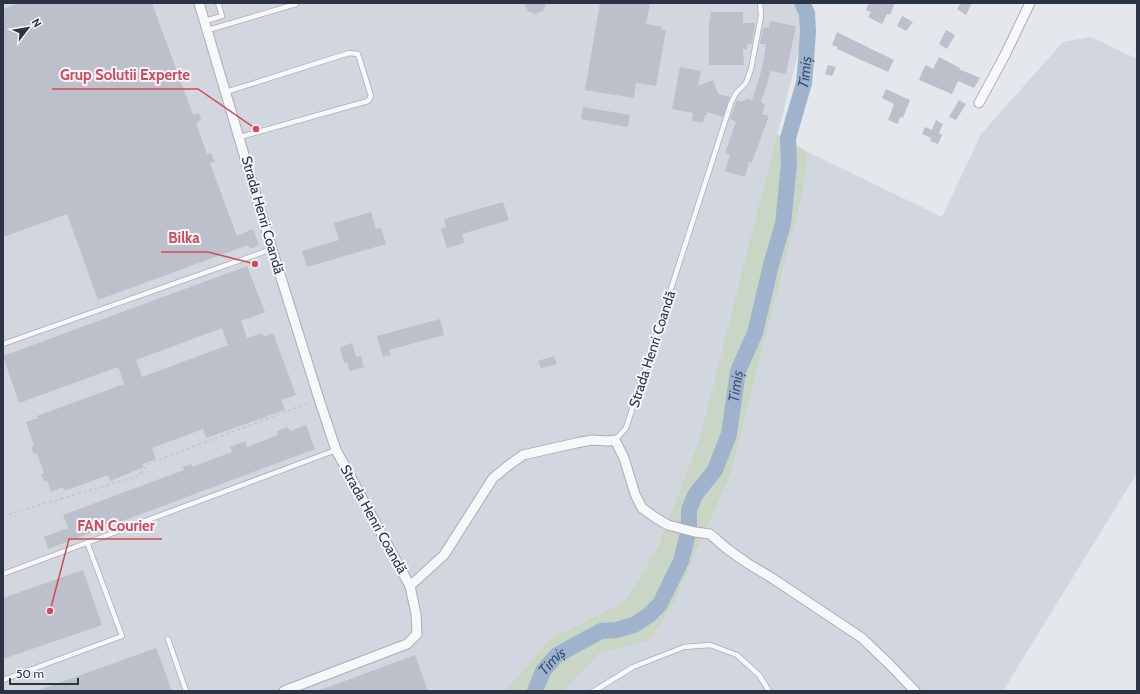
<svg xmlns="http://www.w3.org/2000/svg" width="1140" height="694" viewBox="0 0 1140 694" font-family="Cabin,sans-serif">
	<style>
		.built { fill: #d2d6de }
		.green { fill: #c9d6c5 }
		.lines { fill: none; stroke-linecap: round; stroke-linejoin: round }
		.river { stroke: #9fb4cc; stroke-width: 16 }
		.building { fill: #bbc0ca; fill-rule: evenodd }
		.service-casing { stroke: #a9aeb7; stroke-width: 6 }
		.minor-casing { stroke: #a9aeb7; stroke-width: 11 }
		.path { stroke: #c2c5cb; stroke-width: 1.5; stroke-dasharray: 3 3; stroke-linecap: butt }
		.service { stroke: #f7f8fa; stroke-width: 4.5 }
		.minor { stroke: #f7f8fa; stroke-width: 9 }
		.labels { text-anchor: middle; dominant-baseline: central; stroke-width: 4; stroke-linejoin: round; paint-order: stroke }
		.street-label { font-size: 14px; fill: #2b3445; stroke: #f4f6f9 }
		.water-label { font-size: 15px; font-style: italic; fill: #34527a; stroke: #f4f6f9 }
		.leader { fill: none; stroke: #d1495b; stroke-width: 1.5 }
		.callout-dot { fill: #d1495b; stroke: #f4f6f9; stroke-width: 1.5 }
		.callout-label { font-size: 15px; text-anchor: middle; font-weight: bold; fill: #d1495b; stroke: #f4f6f9; stroke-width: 4; stroke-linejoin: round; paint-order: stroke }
	</style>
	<rect width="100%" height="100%" fill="#e4e7ec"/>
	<path class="built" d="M 3,3 L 811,3 L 700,437 L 658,547 L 624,602 L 552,637 L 505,691 L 3,691 Z
		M 1091,37 L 1137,59 L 1137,473 L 1003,691 L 564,691 L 599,654 L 651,640 L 674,603 L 730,476 L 802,196 L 808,152 L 942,217 L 981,134 L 1063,42 Z"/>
	<path class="green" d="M 777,134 L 808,152 L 802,196 L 730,476 L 674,603 L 651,640 L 599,654 L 564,691 L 505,691 L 552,637 L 624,602 L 658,547 L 700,437 Z"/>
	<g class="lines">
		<path class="river" id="s1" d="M 535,691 L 543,671 L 557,655 L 601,631 L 616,630 L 634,625 L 649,615 L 660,604 L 681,561 L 689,530 L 689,510 L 695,495 L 715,470 L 729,434 L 738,371 L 755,333 L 771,265 L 783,224 L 789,163 L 788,138 L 804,83 L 806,61 L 808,31 L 807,13 L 802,3"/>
	</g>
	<path class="building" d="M 19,3 L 152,3 L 193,115 L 199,113 L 201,120 L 196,123 L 207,154 L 211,153 L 215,162 L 210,163 L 237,236 L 253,229 L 259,245 L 250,249 L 248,245 L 98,300 L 67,214 L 3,237 L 3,9 Z
		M 524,3 L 546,3 L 543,11 L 535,14 L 528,11 Z
		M 600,3 L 650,3 L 646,24 L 662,27 L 662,30 L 666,31 L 656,86 L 636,83 L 634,98 L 585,90 Z
		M 869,3 L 895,3 L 890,15 L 887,14 L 882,24 L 868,17 L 871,12 L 866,10 Z
		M 961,3 L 972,3 L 966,15 L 957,9 Z
		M 711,12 L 743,12 L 743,23 L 755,23 L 752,44 L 747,44 L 747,49 L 743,49 L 744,65 L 709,65 L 709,24 Z
		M 902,16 L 913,22 L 906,31 L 897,26 Z
		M 770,21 L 796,26 L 786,74 L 771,71 L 761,102 L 765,104 L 762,114 L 769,116 L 752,162 L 749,162 L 745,177 L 725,171 L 730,155 L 725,153 L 736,122 L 730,119 L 737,100 L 742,102 L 743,100 L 745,101 L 746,98 L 752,100 L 762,69 L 766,44 L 760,44 L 763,28 L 769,27 Z
		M 946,30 L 955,35 L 947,49 L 939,44 Z
		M 837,32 L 894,60 L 888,72 L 837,49 L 838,47 L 832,45 Z
		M 939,57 L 960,68 L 959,69 L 980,78 L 974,88 L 958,81 L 952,94 L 919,80 L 922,72 L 926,65 L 933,69 Z
		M 828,65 L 836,67 L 832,76 L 825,74 Z
		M 680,67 L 701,71 L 698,86 L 713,80 L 718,94 L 730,97 L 723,117 L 707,112 L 707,115 L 705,115 L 703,123 L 692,121 L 693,113 L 672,109 Z
		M 886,89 L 910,100 L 903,118 L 900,117 L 898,124 L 888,120 L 894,104 L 882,98 Z
		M 959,100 L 966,104 L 956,120 L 949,117 Z
		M 583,107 L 630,115 L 628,127 L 581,119 Z
		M 936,120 L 943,124 L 939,133 L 942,135 L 938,144 L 930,141 L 931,138 L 922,134 L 925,127 L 932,130 Z
		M 503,202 L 509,220 L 462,234 L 464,243 L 447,248 L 441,229 L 446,227 L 444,219 Z
		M 371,212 L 376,229 L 381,228 L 386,244 L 307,267 L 302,251 L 339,240 L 334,223 Z
		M 247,266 L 265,312 L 241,321 L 247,338 L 262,333 L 264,337 L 273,333 L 296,395 L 281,400 L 285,410 L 206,438 L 203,429 L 152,448 L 156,459 L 142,464 L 144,467 L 110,481 L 108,475 L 64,491 L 63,487 L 51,492 L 47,480 L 44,482 L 41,474 L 44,473 L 37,453 L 34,454 L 31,447 L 34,446 L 26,422 L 38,418 L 37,416 L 124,384 L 118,367 L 19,403 L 3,356 ZM 222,328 L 228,345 L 142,377 L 136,360 Z
		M 440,319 L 444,335 L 389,350 L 391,355 L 383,357 L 377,336 Z
		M 352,343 L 356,357 L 361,356 L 364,367 L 350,371 L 347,362 L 344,363 L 340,347 Z
		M 554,356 L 557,364 L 541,368 L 538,361 Z
		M 306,425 L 315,449 L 48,549 L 44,537 L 68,528 L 63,515 L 184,470 L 183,467 L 191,464 L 192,467 L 232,452 L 230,447 L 245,441 L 247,447 L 278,435 L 277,431 L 288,427 L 290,431 Z
		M 83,570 L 102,625 L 3,659 L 3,598 Z
		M 156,648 L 172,691 L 40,691 L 39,690 Z
		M 415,655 L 428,691 L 320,691 L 320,690 Z"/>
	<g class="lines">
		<g class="service-casing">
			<path id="service" d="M 205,21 L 222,16 L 218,3
				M 208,30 L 296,4
				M 226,92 L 349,53 L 358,54 L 371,96 L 368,101 L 240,137
				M 3,344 L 272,249
				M 615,440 L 626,428 L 731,103 L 736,93 L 746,83 L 751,69 L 761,16 L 760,3
				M 3,574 L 336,450
				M 168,639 L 186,691
				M 3,680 L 122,636 L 87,542
				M 594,691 L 633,667 L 684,647 L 710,645 L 737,655 L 759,675 L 769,691"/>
		</g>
		<g class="minor-casing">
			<path id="minor" d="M 199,3 L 272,249 L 319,399 L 336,450 L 410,586 L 416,614 L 417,634 L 407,644 L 284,691
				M 979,103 L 1005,55 L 1030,3
				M 410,586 L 444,555 L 493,478 L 509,465 L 523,455 L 576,443 L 592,440 L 608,441 L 615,440 L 624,458 L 635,494 L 642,508 L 656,518 L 668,525 L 695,532 L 710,534 L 726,548 L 747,563 L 772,578 L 862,638 L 891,666 L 915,691"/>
		</g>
		<path class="path" d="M 3,516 L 138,476 L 150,463 L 311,402"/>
		<use href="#service" class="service"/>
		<use href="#minor" class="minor"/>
	</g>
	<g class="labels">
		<g class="street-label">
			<text transform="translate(263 215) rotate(74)">Strada Henri Coandă</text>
			<text transform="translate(652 349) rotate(-72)">Strada Henri Coandă</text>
			<text transform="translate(374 519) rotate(61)">Strada Henri Coandă</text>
		</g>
		<g class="water-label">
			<text stroke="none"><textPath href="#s1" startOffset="719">Timiș</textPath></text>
			<text stroke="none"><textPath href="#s1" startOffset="395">Timiș</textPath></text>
			<text stroke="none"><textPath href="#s1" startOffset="35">Timiș</textPath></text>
		</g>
	</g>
	<path class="leader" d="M256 129L198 89H52M255 264L208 252H161M50 611L69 539H162"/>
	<g class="callout-dot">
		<circle cx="256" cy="129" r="4"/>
		<circle cx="255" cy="264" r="4"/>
		<circle cx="50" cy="611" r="4"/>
	</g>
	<g class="callout-label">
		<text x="125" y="80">Grup Solutii Experte</text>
		<text x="184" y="243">Bilka</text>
		<text x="116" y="531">FAN Courier</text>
	</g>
	<rect width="1140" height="694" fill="none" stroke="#2b3445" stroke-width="8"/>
	<g transform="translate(28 28) rotate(59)" stroke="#f4f6f9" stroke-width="3" paint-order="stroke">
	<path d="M0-3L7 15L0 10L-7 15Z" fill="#2b3445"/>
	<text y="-6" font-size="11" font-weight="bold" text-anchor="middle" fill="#2b3445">N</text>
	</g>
	<path d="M10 678v6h68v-6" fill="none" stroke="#2b3445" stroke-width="2"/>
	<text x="16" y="678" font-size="12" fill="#2b3445" stroke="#f4f6f9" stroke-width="3" paint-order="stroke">50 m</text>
</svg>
